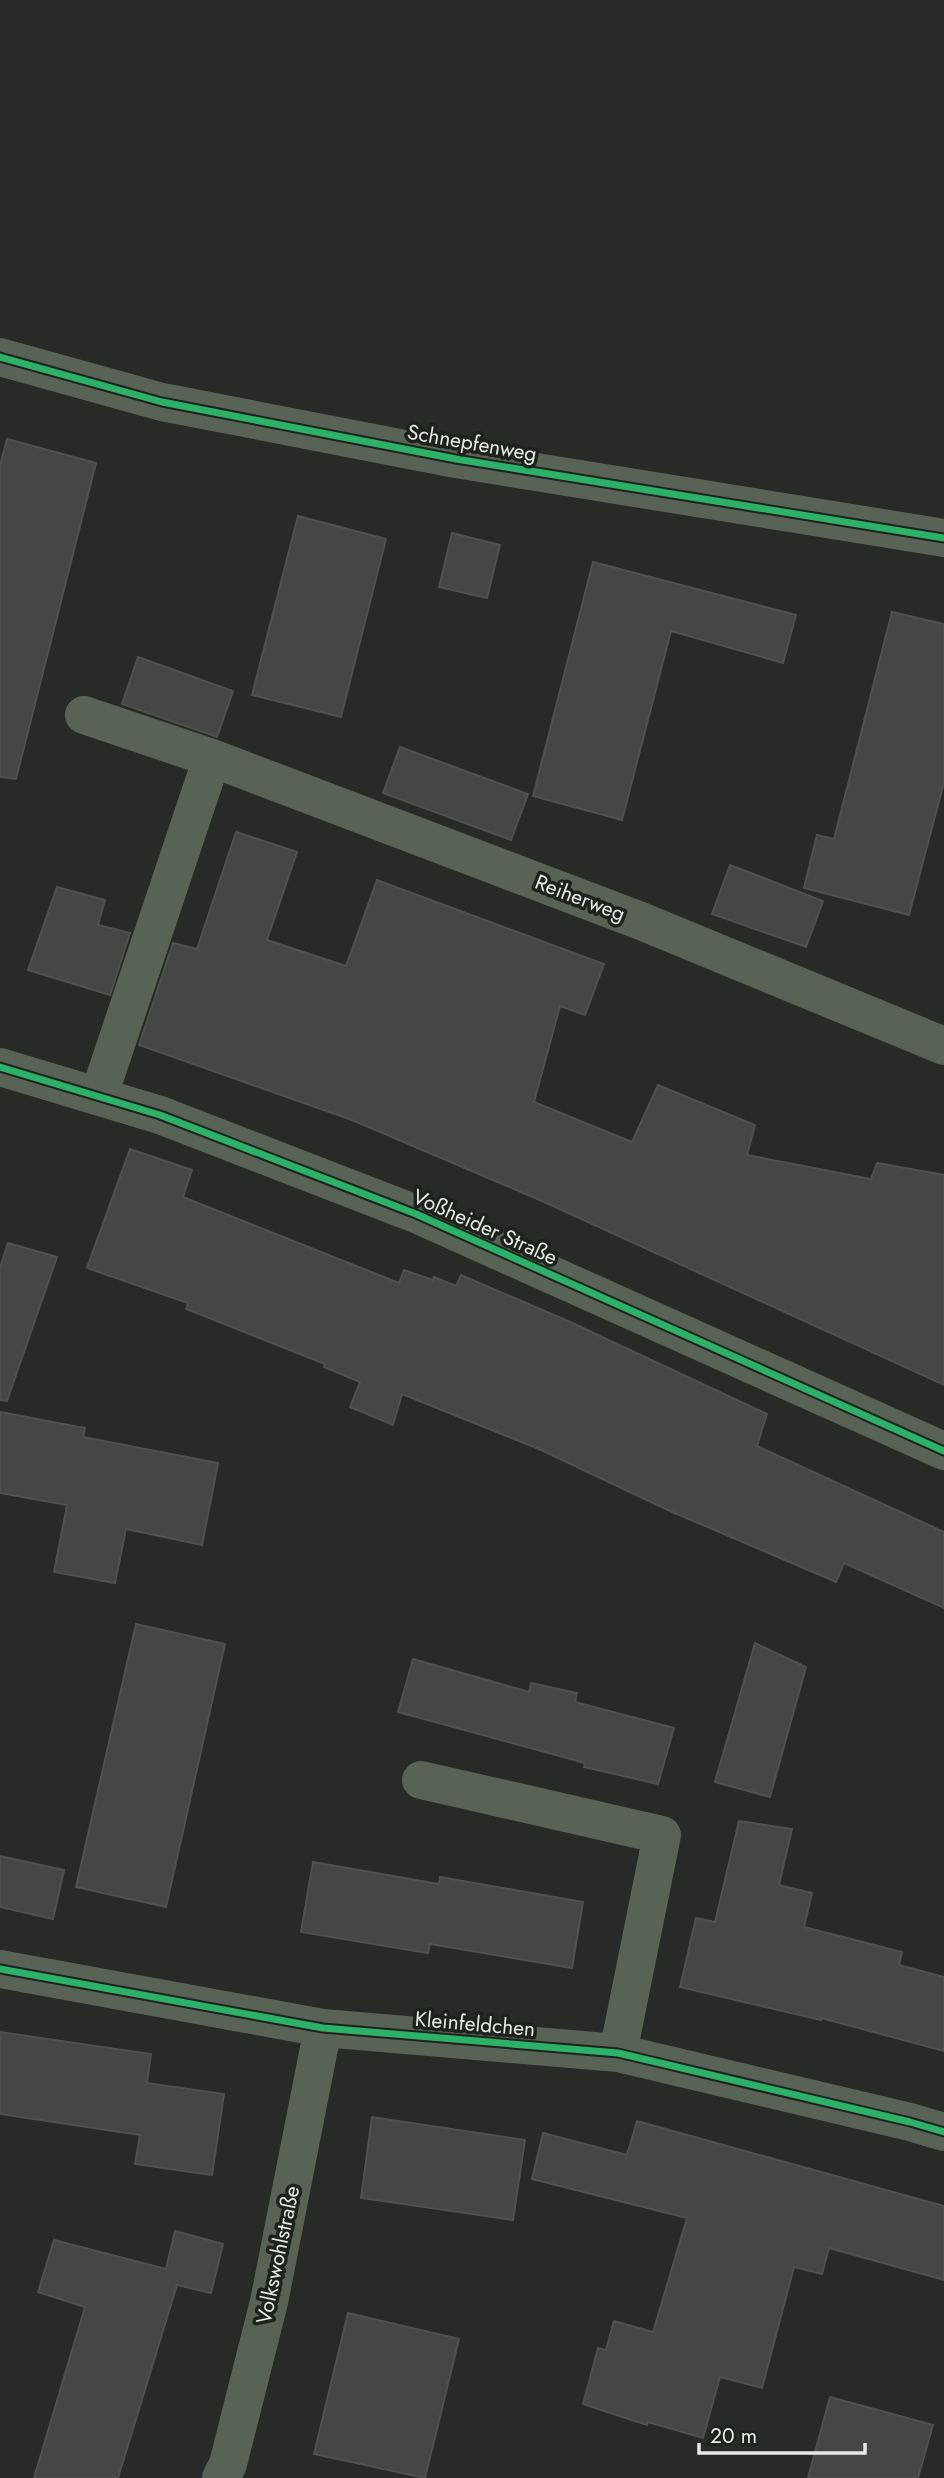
<svg xmlns="http://www.w3.org/2000/svg" width="944" height="2478" viewBox="0 0 944 2478" font-family="Jost,sans-serif">
	<style>
		.building { fill: #444743; stroke: #4e514d; stroke-width: 2 }
		.lines { fill: none; stroke-linecap: round; stroke-linejoin: round }
		.minor { stroke: #586356; stroke-width: 38 }
		.cycleway-casing { stroke: #1d221c; stroke-width: 11 }
		.cycleway { stroke: #2db169; stroke-width: 7 }
		.labels { text-anchor: middle; dominant-baseline: central; stroke-width: 7; stroke-linejoin: round; paint-order: stroke }
		.street-label { font-size: 21px; fill: #e6eae6; stroke: #1d221c }
	</style>
	<rect width="100%" height="100%" fill="#272a26"/>
	<path class="building" d="M 7,439 L 96,463 L 16,779 L 0,777 L 0,466 Z
		M 298,516 L 386,539 L 341,717 L 252,695 Z
		M 452,533 L 500,545 L 487,598 L 439,587 Z
		M 593,562 L 796,615 L 783,663 L 671,631 L 622,820 L 533,796 Z
		M 892,612 L 944,624 L 944,782 L 909,915 L 804,888 L 817,835 L 834,839 Z
		M 138,657 L 233,691 L 217,737 L 122,704 Z
		M 400,747 L 528,794 L 511,840 L 383,793 Z
		M 236,832 L 297,852 L 267,940 L 346,966 L 377,880 L 604,964 L 585,1015 L 560,1006 L 534,1102 L 632,1142 L 658,1085 L 755,1125 L 747,1155 L 871,1179 L 877,1163 L 944,1175 L 944,1385 L 542,1201 L 352,1120 L 139,1045 L 173,943 L 197,949 Z
		M 730,865 L 823,901 L 806,947 L 712,914 Z
		M 57,887 L 105,900 L 98,925 L 130,933 L 110,995 L 28,970 Z
		M 130,1149 L 192,1170 L 183,1197 L 399,1283 L 404,1270 L 433,1280 L 434,1277 L 456,1286 L 461,1275 L 568,1321 L 767,1414 L 757,1446 L 944,1532 L 944,1608 L 844,1563 L 836,1582 L 670,1511 L 539,1449 L 402,1394 L 393,1425 L 350,1407 L 360,1382 L 324,1367 L 325,1364 L 186,1309 L 188,1303 L 87,1268 Z
		M 8,1243 L 57,1257 L 7,1401 L 0,1400 L 0,1268 Z
		M 0,1412 L 85,1428 L 83,1437 L 218,1463 L 202,1545 L 126,1529 L 115,1583 L 54,1572 L 67,1505 L 0,1493 Z
		M 136,1624 L 225,1644 L 166,1907 L 76,1887 Z
		M 755,1643 L 806,1667 L 770,1797 L 715,1782 Z
		M 413,1659 L 529,1692 L 531,1683 L 577,1693 L 575,1702 L 674,1728 L 658,1784 L 584,1767 L 585,1763 L 398,1712 Z
		M 739,1821 L 792,1829 L 779,1885 L 812,1893 L 804,1927 L 902,1952 L 899,1965 L 944,1977 L 944,2051 L 821,2018 L 821,2020 L 680,1987 L 696,1918 L 715,1922 Z
		M 0,1856 L 64,1870 L 53,1919 L 0,1907 Z
		M 313,1862 L 439,1884 L 440,1877 L 583,1902 L 572,1968 L 430,1944 L 428,1953 L 301,1932 Z
		M 0,2032 L 151,2054 L 147,2083 L 224,2094 L 212,2175 L 135,2164 L 140,2135 L 0,2114 Z
		M 372,2117 L 525,2140 L 513,2220 L 361,2198 Z
		M 637,2121 L 944,2206 L 944,2280 L 829,2248 L 822,2274 L 794,2267 L 762,2388 L 720,2377 L 703,2438 L 648,2422 L 647,2425 L 583,2404 L 598,2348 L 606,2350 L 614,2321 L 653,2332 L 687,2218 L 532,2179 L 543,2133 L 627,2155 Z
		M 175,2231 L 223,2244 L 211,2293 L 177,2285 L 118,2478 L 34,2478 L 85,2307 L 38,2292 L 54,2240 L 166,2269 Z
		M 348,2313 L 459,2339 L 425,2478 L 314,2454 Z
		M 830,2397 L 933,2425 L 918,2478 L 808,2478 Z"/>
	<g class="lines">
		<path class="minor" d="M 0,357 L 162,402 L 456,459 L 944,538
			M 84,715 L 212,758 L 641,921 L 944,1046
			M 0,1067 L 160,1115 L 416,1214 L 944,1451
			M 99,1095 L 212,758
			M 421,1780 L 662,1835 L 618,2053
			M 0,1969 L 323,2028 L 618,2053 L 910,2122 L 944,2132
			M 221,2478 L 228,2464 L 269,2302 L 323,2028"/>
		<g class="cycleway-casing">
			<path id="cycleway" d="M 0,357 L 162,402 L 456,459 L 944,538
				M 0,1067 L 160,1115 L 416,1214 L 944,1451
				M 0,1969 L 323,2028 L 618,2053 L 910,2122 L 944,2132"/>
		</g>
		<use href="#cycleway" class="cycleway"/>
	</g>
	<g class="labels">
		<g class="street-label">
			<text transform="translate(472 443) rotate(10)">Schnepfenweg</text>
			<text transform="translate(580 898) rotate(21)">Reiherweg</text>
			<text transform="translate(485 1227) rotate(24)">Voßheider Straße</text>
			<text transform="translate(475 2024) rotate(5)">Kleinfeldchen</text>
			<text transform="translate(278 2255) rotate(-78)">Volkswohlstraße</text>
		</g>
	</g>
	<path d="M699 2443v10h166v-10" fill="none" stroke="#e6eae6" stroke-width="3.5"/>
	<text x="710" y="2443" font-size="21" fill="#e6eae6" stroke="#1d221c" stroke-width="5" paint-order="stroke">20 m</text>
</svg>
